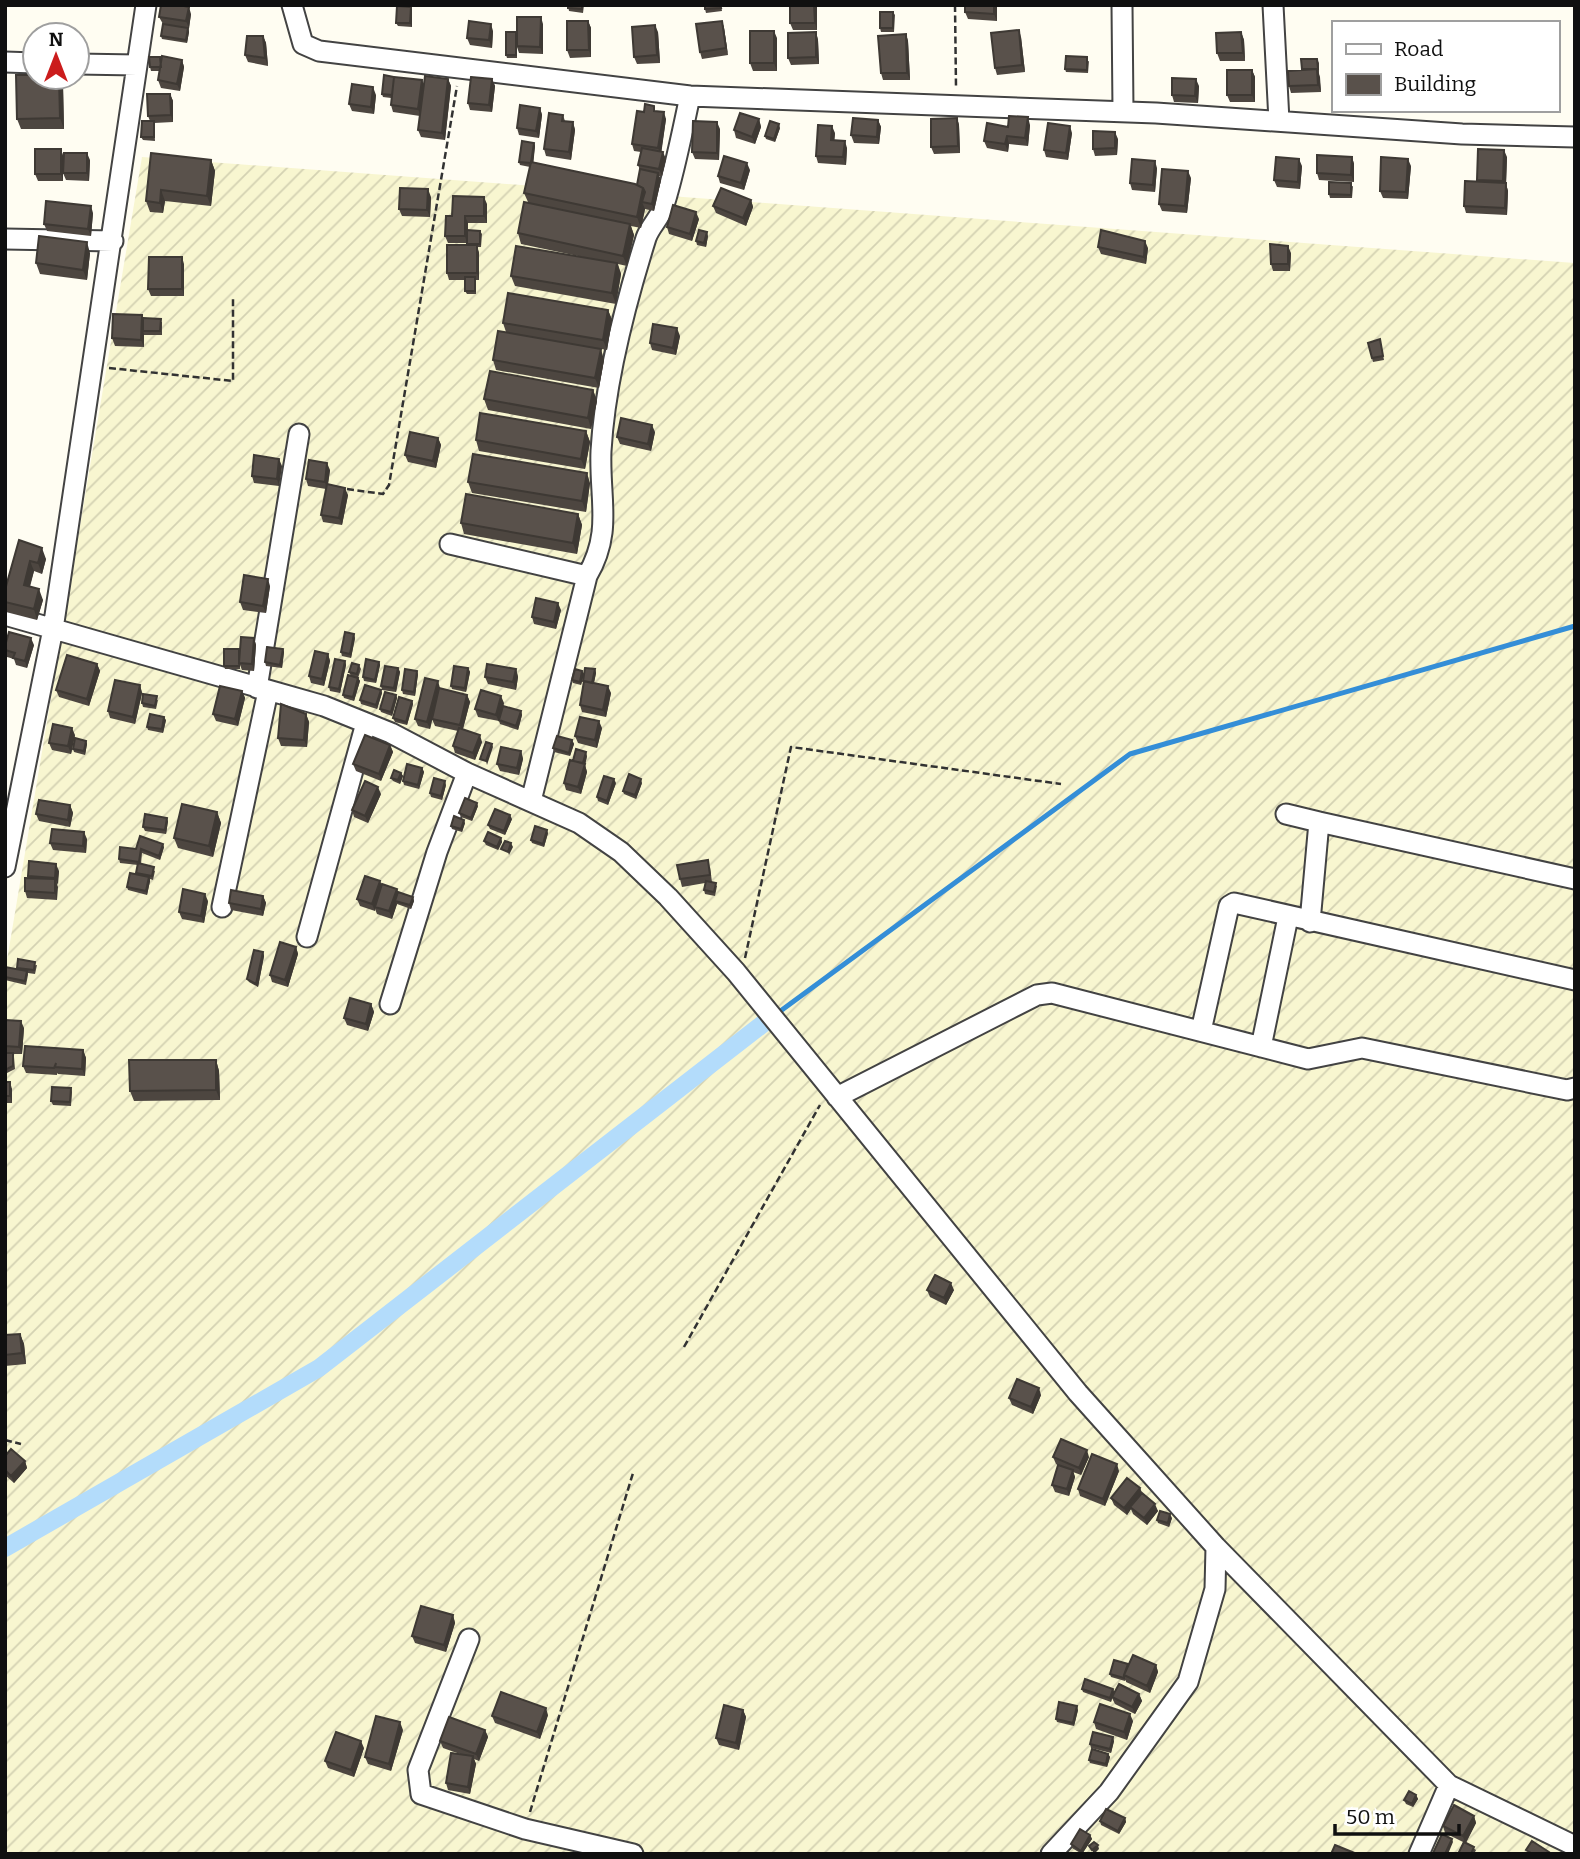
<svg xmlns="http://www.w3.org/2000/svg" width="1580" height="1859" viewBox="0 0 1580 1859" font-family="Bitter,serif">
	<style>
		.farmland { fill: url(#farmland-furrows) }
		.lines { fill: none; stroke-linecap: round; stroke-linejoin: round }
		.stream { stroke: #348ed7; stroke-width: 5 }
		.canal { stroke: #b3dcfb; stroke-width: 18 }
		.minor-casing { stroke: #434343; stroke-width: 23 }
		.path { stroke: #323232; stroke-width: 2.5; stroke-dasharray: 7 3.5; stroke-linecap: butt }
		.minor { stroke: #fff; stroke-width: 19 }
		.wall { fill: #4d4640 }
		.shaded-wall { fill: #3e3934 }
		.building { fill: #59514b; stroke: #3e3934; stroke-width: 2 }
	</style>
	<defs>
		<pattern id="farmland-furrows" width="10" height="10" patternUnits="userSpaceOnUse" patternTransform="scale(1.75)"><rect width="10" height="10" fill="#f8f6d0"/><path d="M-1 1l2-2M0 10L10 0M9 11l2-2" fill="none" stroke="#d4d2b2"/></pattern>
	</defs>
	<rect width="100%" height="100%" fill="#fffdf2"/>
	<path class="farmland" d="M 142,157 L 1575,263 L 1575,1854 L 5,1854 L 5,972 Z"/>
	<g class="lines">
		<path class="stream" d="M 775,1015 L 1130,754 L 1575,626"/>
		<path class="canal" d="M 5,1548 L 319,1368 L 773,1016"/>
		<g class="minor-casing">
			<path id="minor" d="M 292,5 L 303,44 L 319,51 L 690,96 L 1156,113 L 1462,134 L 1575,137
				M 1122,5 L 1123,111
				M 1273,5 L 1279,121
				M 5,62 L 35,63
				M 77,64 L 137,65
				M 5,239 L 113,241
				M 450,544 L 587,576
				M 5,615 L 324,706 L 391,733 L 467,773 L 579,823 L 621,852 L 668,897 L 736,972 L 1078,1393 L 1216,1547 L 1449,1785 L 1575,1846
				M 257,688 L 299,434
				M 531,801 L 587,576 C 613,532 599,499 601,451 C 605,380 625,305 646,238 C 650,226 661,217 664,205 C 675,170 682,133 690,96
				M 1286,814 L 1319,822
				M 5,867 L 53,629 L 146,5
				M 222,907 L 268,691
				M 1310,922 L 1319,822 L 1575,879
				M 307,937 L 366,723
				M 390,1004 L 437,852 L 467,773
				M 1201,1031 L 1229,906 L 1234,903 L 1575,980
				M 1261,1047 L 1288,917
				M 837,1097 L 1037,995 L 1052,993 L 1308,1059 L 1362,1048 L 1567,1090 L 1575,1088
				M 469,1639 L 418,1770 L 421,1794 L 525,1829 L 633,1854
				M 1051,1854 L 1109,1792 L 1188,1682 L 1215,1589 L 1216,1547
				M 1419,1854 L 1449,1785"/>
		</g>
		<path class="path" d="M 955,5 L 956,87
			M 109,368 L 233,381 L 233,299
			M 347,489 L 383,494 L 389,485 L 457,86
			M 745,958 L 791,747 L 1061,784
			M 684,1347 L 820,1105
			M 5,1440 L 21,1444
			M 530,1812 L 633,1473"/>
		<use href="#minor" class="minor"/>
	</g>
	<path class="wall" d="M 568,5 L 584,5 L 583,13 L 569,11 Z
		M 721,5 L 722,11 L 706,13 L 705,9 Z
		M 790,5 L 817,5 L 817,30 L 793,30 L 790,23 Z
		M 997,5 L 997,21 L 968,19 L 965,12 Z
		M 411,7 L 412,10 L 412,27 L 398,26 L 396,23 Z
		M 893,12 L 895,15 L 894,32 L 881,32 L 880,28 Z
		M 191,14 L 189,28 L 188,28 L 189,32 L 187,43 L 162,39 L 161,36 L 163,24 L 159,17 Z
		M 588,21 L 591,28 L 591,57 L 570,58 L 567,50 Z
		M 722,21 L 724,28 L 728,55 L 702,59 L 700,52 Z
		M 543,24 L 543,54 L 519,53 L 517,47 L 517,58 L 507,58 L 506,55 L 516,32 L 517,35 Z
		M 493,31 L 492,48 L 470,45 L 467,38 Z
		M 658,32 L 660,63 L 637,64 L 634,57 Z
		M 816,32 L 818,40 L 819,64 L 791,65 L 788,58 Z
		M 1241,32 L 1244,40 L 1245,61 L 1220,61 L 1217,53 Z
		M 906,34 L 908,41 L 910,80 L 883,80 L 881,73 Z
		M 263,36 L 266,43 L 268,66 L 248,62 L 245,55 Z
		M 1021,37 L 1025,72 L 997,75 L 995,68 Z
		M 777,38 L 777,71 L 753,71 L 750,63 Z
		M 160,57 L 162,60 L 182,60 L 184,67 L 180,91 L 161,88 L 158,80 L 160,71 L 151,71 L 150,67 Z
		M 1301,59 L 1317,59 L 1319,63 L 1319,73 L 1321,92 L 1291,93 L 1289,86 L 1303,70 Z
		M 1089,61 L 1088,73 L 1066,72 L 1065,69 Z
		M 1252,70 L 1255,77 L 1255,102 L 1230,102 L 1227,95 Z
		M 35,77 L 60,77 L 63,85 L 64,129 L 21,129 L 17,119 Z
		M 448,79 L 451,86 L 445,140 L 421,137 L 418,130 L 420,116 L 393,112 L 391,105 L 391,98 L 383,97 L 382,94 L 422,80 L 424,85 Z
		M 492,79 L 495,86 L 492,112 L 470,110 L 468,103 Z
		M 1199,86 L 1198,103 L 1174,102 L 1172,95 Z
		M 170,94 L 173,101 L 173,122 L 154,123 L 155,141 L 143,140 L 141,137 L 150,121 L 148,116 Z
		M 376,95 L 374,114 L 352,111 L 349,104 Z
		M 540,108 L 542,115 L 539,138 L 519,135 L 517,128 Z
		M 656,111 L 666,119 L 661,152 L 666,159 L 662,176 L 659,176 L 661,180 L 654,211 L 645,209 L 641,228 L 631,226 L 634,235 L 627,266 L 618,264 L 621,274 L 616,304 L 515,286 L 511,276 L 597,260 L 521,244 L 518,233 L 528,202 L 524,193 L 530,167 L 520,165 L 519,162 L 534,143 L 535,146 L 533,162 L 637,185 L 640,170 L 638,165 L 641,152 L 634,151 L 632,144 L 644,112 Z
		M 563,115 L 565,121 L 573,122 L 575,130 L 571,160 L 546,156 L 544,149 Z
		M 957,118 L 959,125 L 960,153 L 934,154 L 931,147 Z
		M 759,119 L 761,127 L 755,144 L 736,138 L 734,130 Z
		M 878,120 L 881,127 L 879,144 L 854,143 L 851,135 Z
		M 1030,125 L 1028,146 L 1009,144 L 1008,152 L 987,148 L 984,141 L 1008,127 Z
		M 780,128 L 775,142 L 766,139 L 765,136 Z
		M 720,129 L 719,160 L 695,159 L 692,152 Z
		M 835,133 L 834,140 L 847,148 L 846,165 L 818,163 L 816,156 Z
		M 1072,133 L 1068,160 L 1046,157 L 1044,150 Z
		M 1118,139 L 1117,155 L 1095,156 L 1093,149 Z
		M 61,149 L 63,156 L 63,171 L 90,160 L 89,181 L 66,180 L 63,173 L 63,181 L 38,181 L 35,174 Z
		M 151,153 L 211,160 L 215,171 L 211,206 L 165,201 L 163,213 L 150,212 L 146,201 Z
		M 1352,157 L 1354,164 L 1354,182 L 1319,180 L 1317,173 Z
		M 1507,157 L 1506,184 L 1508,191 L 1507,215 L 1466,213 L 1464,206 L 1477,182 L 1477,180 Z
		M 1302,166 L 1300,189 L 1277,187 L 1274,180 Z
		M 1411,166 L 1408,199 L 1383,198 L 1380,191 Z
		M 1157,168 L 1155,192 L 1132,190 L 1130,183 Z
		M 750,170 L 744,190 L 720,183 L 718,176 Z
		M 1191,178 L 1187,213 L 1162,211 L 1159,204 Z
		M 1353,186 L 1352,198 L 1330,198 L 1329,194 Z
		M 431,197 L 430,217 L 402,216 L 399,209 Z
		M 751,200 L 753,207 L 746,226 L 716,213 L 713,206 Z
		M 487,204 L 487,223 L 468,223 L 468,230 L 480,231 L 482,234 L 481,247 L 477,247 L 479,253 L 479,280 L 476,280 L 476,294 L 467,294 L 465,291 L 465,280 L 449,280 L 447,273 L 468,245 L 467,243 L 448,243 L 445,236 L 452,216 Z
		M 93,213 L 91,236 L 47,231 L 44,224 Z
		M 699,219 L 692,241 L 669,234 L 667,227 Z
		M 708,236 L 706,247 L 697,245 L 696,241 Z
		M 1098,247 L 1148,248 L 1146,264 L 1101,254 Z
		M 90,253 L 87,280 L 40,274 L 36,263 Z
		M 1291,253 L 1290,271 L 1273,271 L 1271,264 Z
		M 184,264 L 184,296 L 151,296 L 148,289 Z
		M 608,310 L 612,320 L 607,350 L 590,347 L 604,360 L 599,388 L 496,370 L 493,360 L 506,332 L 503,323 Z
		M 143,318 L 162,322 L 162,335 L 144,335 L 144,347 L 115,346 L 112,338 Z
		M 680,336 L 676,355 L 652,350 L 650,343 Z
		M 1380,339 L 1384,360 L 1373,362 L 1368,343 Z
		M 593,390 L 597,401 L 591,429 L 488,410 L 484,399 Z
		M 586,431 L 590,442 L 585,469 L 479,451 L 476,440 Z
		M 655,432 L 651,451 L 620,444 L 617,437 Z
		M 438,438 L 441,445 L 436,468 L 408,462 L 405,455 Z
		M 282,466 L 279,486 L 254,483 L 252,476 Z
		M 330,470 L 328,485 L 348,495 L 342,525 L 323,522 L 321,515 L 326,489 L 308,486 L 306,479 Z
		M 468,482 L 590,483 L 586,512 L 472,493 Z
		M 578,514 L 582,525 L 577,554 L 464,534 L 461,523 Z
		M 19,540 L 46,559 L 42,574 L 34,571 L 30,587 L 43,600 L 37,620 L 6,612 L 5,609 L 5,590 Z
		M 270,586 L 266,613 L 243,610 L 240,602 Z
		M 561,610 L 556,629 L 534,624 L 532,617 Z
		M 254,638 L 256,645 L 254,671 L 242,670 L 240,665 L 240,669 L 225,669 L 224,666 L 239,649 L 240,652 Z
		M 355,638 L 351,658 L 342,656 L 341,652 Z
		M 34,645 L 27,668 L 16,665 L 14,659 L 7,657 L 5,653 L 5,646 Z
		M 283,649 L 284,652 L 282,668 L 266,666 L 265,662 Z
		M 328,654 L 330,661 L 324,686 L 311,683 L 309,676 Z
		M 345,661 L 346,665 L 340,693 L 330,691 L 329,687 Z
		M 379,662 L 380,665 L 376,683 L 364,681 L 363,677 Z
		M 97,664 L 100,671 L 89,706 L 59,697 L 56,690 Z
		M 359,665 L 361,669 L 358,678 L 360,681 L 354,701 L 344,698 L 343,695 L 351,676 L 349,672 Z
		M 398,668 L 400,672 L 396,692 L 382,690 L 381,686 Z
		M 468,668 L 470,672 L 466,692 L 452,689 L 451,686 Z
		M 516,669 L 518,677 L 516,690 L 488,684 L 485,677 Z
		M 595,669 L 596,673 L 594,683 L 611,693 L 606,717 L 582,712 L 580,705 L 584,684 L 583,681 Z
		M 582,671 L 584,674 L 581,685 L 573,683 L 572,680 Z
		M 418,674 L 415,696 L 403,694 L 402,690 Z
		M 140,685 L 142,693 L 135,724 L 110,718 L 108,711 Z
		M 440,688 L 467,695 L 470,702 L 463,729 L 482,742 L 475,760 L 455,753 L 453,746 L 458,731 L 435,726 L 432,719 L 430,729 L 418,726 L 415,719 Z
		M 381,690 L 382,693 L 377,709 L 361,704 L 360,700 Z
		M 242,691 L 245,698 L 238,726 L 216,721 L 213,714 Z
		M 396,695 L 397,698 L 392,716 L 381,712 L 380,709 Z
		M 158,700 L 156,709 L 143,707 L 142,703 Z
		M 412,701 L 413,704 L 407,725 L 395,722 L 393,718 Z
		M 504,703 L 503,706 L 521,711 L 522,715 L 518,730 L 500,724 L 499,721 L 478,717 L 475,709 Z
		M 306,714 L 309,722 L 307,747 L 281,746 L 278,738 Z
		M 166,720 L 163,733 L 148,730 L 147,727 Z
		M 602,728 L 597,748 L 578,743 L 575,736 Z
		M 75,735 L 71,754 L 52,750 L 49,743 Z
		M 572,740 L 574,744 L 570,756 L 554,752 L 553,748 Z
		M 86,741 L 87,744 L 85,755 L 74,752 L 73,749 Z
		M 390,745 L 393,752 L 381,781 L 356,771 L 353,764 Z
		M 521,751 L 523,759 L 519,775 L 500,771 L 497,764 Z
		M 587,756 L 585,765 L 587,772 L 581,794 L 566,790 L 564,783 L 573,761 Z
		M 422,768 L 424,772 L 419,789 L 404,785 L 403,781 Z
		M 401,773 L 403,776 L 400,784 L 393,781 L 391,778 Z
		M 616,783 L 608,805 L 598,801 L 597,797 Z
		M 642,783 L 636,799 L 624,794 L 623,791 Z
		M 446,785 L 442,800 L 431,797 L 430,793 Z
		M 381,794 L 368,823 L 354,817 L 352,810 Z
		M 70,805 L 73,813 L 70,827 L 39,821 L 36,814 Z
		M 478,806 L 472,821 L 461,817 L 459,813 Z
		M 217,812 L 221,823 L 213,857 L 178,848 L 174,838 Z
		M 512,819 L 505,835 L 490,829 L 488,825 Z
		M 168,821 L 166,834 L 145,831 L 143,827 Z
		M 465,823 L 462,832 L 452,829 L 451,826 Z
		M 548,833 L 544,847 L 532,843 L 531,840 Z
		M 501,838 L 502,842 L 498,850 L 486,845 L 484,841 Z
		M 87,839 L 86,853 L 53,850 L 50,843 Z
		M 164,847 L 160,860 L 142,853 L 141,864 L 155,871 L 153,880 L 150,879 L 150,881 L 147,895 L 128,890 L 127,887 L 137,874 L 138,865 L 120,863 L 119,859 L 136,849 Z
		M 710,867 L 712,882 L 717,886 L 715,896 L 705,894 L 704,890 L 705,883 L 682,887 L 680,879 Z
		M 59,871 L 57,885 L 57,900 L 27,898 L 25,891 L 29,878 L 28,876 Z
		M 380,881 L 382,886 L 397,889 L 398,892 L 413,897 L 414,901 L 411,909 L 397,904 L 392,919 L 377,914 L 375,909 L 375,911 L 360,906 L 357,899 Z
		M 263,896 L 266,903 L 263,916 L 231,910 L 229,903 Z
		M 208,901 L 204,923 L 182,919 L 179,912 Z
		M 296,947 L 298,954 L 288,987 L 272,982 L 270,975 Z
		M 263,952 L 264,956 L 258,987 L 249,982 L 247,979 Z
		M 37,965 L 35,974 L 28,973 L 28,975 L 26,985 L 5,980 L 5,967 L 18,969 L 17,968 Z
		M 371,1004 L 374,1012 L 368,1031 L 347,1025 L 344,1018 Z
		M 5,1020 L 24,1028 L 22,1054 L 13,1054 L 14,1057 L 15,1069 L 5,1074 Z
		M 83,1050 L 86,1058 L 85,1076 L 58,1074 L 57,1073 L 57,1075 L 26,1073 L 23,1066 Z
		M 216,1060 L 219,1071 L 220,1100 L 134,1101 L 130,1091 Z
		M 5,1082 L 12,1089 L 12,1103 L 5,1103 Z
		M 71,1088 L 72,1092 L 71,1106 L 53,1105 L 51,1101 Z
		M 927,1290 L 954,1290 L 946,1305 L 930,1297 Z
		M 20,1334 L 24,1344 L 26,1364 L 5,1366 L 5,1335 Z
		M 1041,1395 L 1033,1414 L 1012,1405 L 1009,1398 Z
		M 5,1456 L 25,1461 L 27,1468 L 14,1483 L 5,1475 Z
		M 1053,1457 L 1089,1457 L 1081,1475 L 1073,1472 L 1075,1477 L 1069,1496 L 1055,1492 L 1052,1485 L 1059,1466 L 1056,1464 Z
		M 1119,1471 L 1105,1506 L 1080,1496 L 1078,1489 Z
		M 1140,1488 L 1142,1493 L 1158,1511 L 1147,1525 L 1133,1514 L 1131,1509 L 1127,1515 L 1114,1505 L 1111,1498 Z
		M 1172,1518 L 1169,1527 L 1158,1523 L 1157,1520 Z
		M 453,1615 L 455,1623 L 446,1652 L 415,1643 L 412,1636 Z
		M 1128,1664 L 1156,1665 L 1158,1672 L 1150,1693 L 1126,1682 L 1126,1680 L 1125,1681 L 1111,1677 L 1110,1674 Z
		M 1082,1689 L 1113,1689 L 1114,1692 L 1139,1694 L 1142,1701 L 1135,1714 L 1115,1704 L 1112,1698 L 1111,1702 L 1083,1692 Z
		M 743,1710 L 746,1717 L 739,1750 L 719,1745 L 716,1738 Z
		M 1078,1710 L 1074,1726 L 1057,1722 L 1056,1719 Z
		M 548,1715 L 540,1739 L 495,1723 L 492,1716 Z
		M 1133,1721 L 1127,1740 L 1096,1729 L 1094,1722 Z
		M 403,1730 L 391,1771 L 368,1764 L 365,1757 Z
		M 485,1730 L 488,1737 L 479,1761 L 474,1759 L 476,1764 L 470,1794 L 448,1790 L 446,1783 L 460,1754 L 443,1748 L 440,1741 Z
		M 1114,1741 L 1111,1753 L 1091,1748 L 1090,1744 Z
		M 364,1748 L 354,1777 L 328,1768 L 325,1761 Z
		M 1108,1754 L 1110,1757 L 1107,1767 L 1090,1763 L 1089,1760 Z
		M 1416,1795 L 1418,1799 L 1413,1807 L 1406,1804 L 1404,1800 Z
		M 1474,1816 L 1476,1823 L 1466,1843 L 1476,1850 L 1474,1854 L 1458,1854 L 1463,1842 L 1445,1833 L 1443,1826 Z
		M 1125,1818 L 1126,1822 L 1119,1834 L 1101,1825 L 1100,1821 Z
		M 1090,1835 L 1092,1839 L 1082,1854 L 1072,1848 L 1071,1844 Z"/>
	<path class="shaded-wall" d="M 814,5 L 817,5 L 817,30 L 815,23 Z
		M 994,5 L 997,5 L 997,21 L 994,14 Z
		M 189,7 L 191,14 L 189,28 L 186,21 Z
		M 411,7 L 412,10 L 412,27 L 410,23 Z
		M 541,17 L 543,24 L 543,54 L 540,47 Z
		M 588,21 L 591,28 L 591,57 L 589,50 Z
		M 722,21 L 724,28 L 728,55 L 726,48 Z
		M 491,24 L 493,31 L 492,48 L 489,40 Z
		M 655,25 L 658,32 L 660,63 L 657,55 Z
		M 188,28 L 189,32 L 187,43 L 186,40 Z
		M 1019,30 L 1021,37 L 1025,72 L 1022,65 Z
		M 774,31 L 777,38 L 777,71 L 774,63 Z
		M 816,32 L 818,40 L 819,64 L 816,57 Z
		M 1241,32 L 1244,40 L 1245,61 L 1243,53 Z
		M 906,34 L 908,41 L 910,80 L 907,73 Z
		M 263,36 L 266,43 L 268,66 L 265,58 Z
		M 182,60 L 184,67 L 180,91 L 177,84 Z
		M 1317,69 L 1320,77 L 1321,92 L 1318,85 Z
		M 1252,70 L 1255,77 L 1255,102 L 1252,95 Z
		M 59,77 L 63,85 L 64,129 L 60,118 Z
		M 448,79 L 451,86 L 445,140 L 442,133 Z
		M 492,79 L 495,86 L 492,112 L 489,105 Z
		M 1196,79 L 1199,86 L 1198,103 L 1195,96 Z
		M 422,80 L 425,88 L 421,116 L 418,109 Z
		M 373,87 L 376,95 L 374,114 L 371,107 Z
		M 170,94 L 173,101 L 173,122 L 171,115 Z
		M 540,108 L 542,115 L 539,138 L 536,131 Z
		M 664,112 L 666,119 L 661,155 L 658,148 Z
		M 1028,117 L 1030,125 L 1028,146 L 1025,138 Z
		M 957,118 L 959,125 L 960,153 L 958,146 Z
		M 759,119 L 761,127 L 755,144 L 752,137 Z
		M 878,120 L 881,127 L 879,144 L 877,137 Z
		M 573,122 L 575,130 L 571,160 L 569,152 Z
		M 717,122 L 720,129 L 719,160 L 717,153 Z
		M 779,124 L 780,128 L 775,142 L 774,139 Z
		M 832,126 L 835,133 L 834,147 L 831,140 Z
		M 1070,126 L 1072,133 L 1068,160 L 1066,153 Z
		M 1115,132 L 1118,139 L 1117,155 L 1115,148 Z
		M 1007,136 L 1009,144 L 1008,152 L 1005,144 Z
		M 845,141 L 847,148 L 846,165 L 843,157 Z
		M 534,143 L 535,146 L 533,167 L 531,163 Z
		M 61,149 L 63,156 L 63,181 L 61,174 Z
		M 1504,150 L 1507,157 L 1506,184 L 1508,191 L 1507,215 L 1505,208 L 1505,188 L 1503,181 Z
		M 663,152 L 666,159 L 662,176 L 659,169 Z
		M 87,153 L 90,160 L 89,181 L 87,173 Z
		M 1352,157 L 1354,164 L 1354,182 L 1351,175 Z
		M 1299,159 L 1302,166 L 1300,189 L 1298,182 Z
		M 1408,159 L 1411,166 L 1408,199 L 1406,192 Z
		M 211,160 L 215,171 L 211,206 L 207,196 Z
		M 1155,161 L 1157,168 L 1155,192 L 1153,185 Z
		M 747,163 L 750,170 L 744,190 L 741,183 Z
		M 1188,171 L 1191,178 L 1187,213 L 1185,206 Z
		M 658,173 L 661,180 L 654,211 L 652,204 Z
		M 643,188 L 647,199 L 642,202 L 645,209 L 641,228 L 637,217 Z
		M 428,189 L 431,197 L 430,217 L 427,210 Z
		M 161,190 L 165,201 L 163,213 L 160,203 Z
		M 484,197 L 487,204 L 487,223 L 484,216 Z
		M 751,200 L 753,207 L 746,226 L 743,218 Z
		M 91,206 L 93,213 L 91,236 L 88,229 Z
		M 696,212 L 699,219 L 692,241 L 690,234 Z
		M 465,216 L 468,223 L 467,243 L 465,236 Z
		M 630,224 L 634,235 L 627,266 L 623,256 Z
		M 707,232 L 708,236 L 706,247 L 704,243 Z
		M 1145,241 L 1148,248 L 1146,264 L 1144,257 Z
		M 87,242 L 90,253 L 87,280 L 83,270 Z
		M 477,245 L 479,253 L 479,280 L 477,273 Z
		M 1288,246 L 1291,253 L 1290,271 L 1288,264 Z
		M 182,257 L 184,264 L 184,296 L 182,289 Z
		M 617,263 L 621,274 L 616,304 L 612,293 Z
		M 608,310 L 612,320 L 607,350 L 603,340 Z
		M 142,315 L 145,322 L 143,331 L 144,334 L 144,347 L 141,340 Z
		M 677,328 L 680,336 L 676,355 L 673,348 Z
		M 601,349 L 604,360 L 599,388 L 595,378 Z
		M 593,390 L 597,401 L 591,429 L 588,418 Z
		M 652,425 L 655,432 L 651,451 L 648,444 Z
		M 586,431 L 590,442 L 585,469 L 581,459 Z
		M 438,438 L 441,445 L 436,468 L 433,461 Z
		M 279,459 L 282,466 L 279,486 L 277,479 Z
		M 327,463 L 330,470 L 327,489 L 325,482 Z
		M 587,473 L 590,483 L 586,512 L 582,501 Z
		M 345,488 L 348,495 L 342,525 L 339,518 Z
		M 578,514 L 582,525 L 577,554 L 573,543 Z
		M 42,548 L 46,559 L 42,574 L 38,563 Z
		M 30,561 L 34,571 L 27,595 L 24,585 Z
		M 268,579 L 270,586 L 266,613 L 263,606 Z
		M 39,589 L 43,600 L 37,620 L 34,609 Z
		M 558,603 L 561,610 L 556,629 L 554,622 Z
		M 354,634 L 355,638 L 351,658 L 350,654 Z
		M 31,638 L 34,645 L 27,668 L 25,661 Z
		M 254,638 L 256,645 L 254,671 L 252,664 Z
		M 283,649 L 284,652 L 282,668 L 280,665 Z
		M 328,654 L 330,661 L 324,686 L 322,679 Z
		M 345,661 L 346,665 L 340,693 L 339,689 Z
		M 379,662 L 380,665 L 376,683 L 375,680 Z
		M 97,664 L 100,671 L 89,706 L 87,699 Z
		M 398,668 L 400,672 L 396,692 L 394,688 Z
		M 468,668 L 470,672 L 466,692 L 465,688 Z
		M 516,669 L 518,677 L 516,690 L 513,682 Z
		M 595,669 L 596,673 L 593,687 L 592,683 Z
		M 417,671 L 418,674 L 415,696 L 414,692 Z
		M 582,671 L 584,674 L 581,685 L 580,682 Z
		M 358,678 L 360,681 L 354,701 L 353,697 Z
		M 438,681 L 440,688 L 430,729 L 427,722 Z
		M 140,685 L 142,693 L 135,724 L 133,717 Z
		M 608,686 L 611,693 L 606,717 L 603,710 Z
		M 381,690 L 382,693 L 377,709 L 376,705 Z
		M 242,691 L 245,698 L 238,726 L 235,719 Z
		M 396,695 L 397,698 L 392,716 L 391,712 Z
		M 467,695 L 470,702 L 462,732 L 460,725 Z
		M 501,696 L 504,703 L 499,722 L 496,715 Z
		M 412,701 L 413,704 L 407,725 L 406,722 Z
		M 521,711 L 522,715 L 518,730 L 516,726 Z
		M 5,712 L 7,717 L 6,736 L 5,734 Z
		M 306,714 L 309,722 L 307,747 L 304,740 Z
		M 164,717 L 166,720 L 163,733 L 162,729 Z
		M 599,721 L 602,728 L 597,748 L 595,740 Z
		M 72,728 L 75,735 L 71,754 L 68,746 Z
		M 480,735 L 482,742 L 475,760 L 473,753 Z
		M 572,740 L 574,744 L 570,756 L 569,753 Z
		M 86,741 L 87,744 L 85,755 L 84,751 Z
		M 492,744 L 493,747 L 487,765 L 486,761 Z
		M 390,745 L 393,752 L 381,781 L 379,774 Z
		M 521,751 L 523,759 L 519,775 L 517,768 Z
		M 586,752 L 587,756 L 585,765 L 587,772 L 581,794 L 578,787 Z
		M 422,768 L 424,772 L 419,789 L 418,785 Z
		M 401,773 L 403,776 L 400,784 L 398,780 Z
		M 614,779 L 616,783 L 608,805 L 607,801 Z
		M 641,779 L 642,783 L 636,799 L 635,795 Z
		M 445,781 L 446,785 L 442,800 L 441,796 Z
		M 378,787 L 381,794 L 368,823 L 365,816 Z
		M 477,803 L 478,806 L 472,821 L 471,818 Z
		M 70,805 L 73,813 L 70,827 L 68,820 Z
		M 217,812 L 221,823 L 213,857 L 209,846 Z
		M 510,815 L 512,819 L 505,835 L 504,831 Z
		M 167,818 L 168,821 L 166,834 L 165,830 Z
		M 464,820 L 465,823 L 462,832 L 461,829 Z
		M 547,830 L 548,833 L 544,847 L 543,844 Z
		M 84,832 L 87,839 L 86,853 L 83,846 Z
		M 501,838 L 502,842 L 498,850 L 497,847 Z
		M 511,843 L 513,847 L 509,855 L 508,852 Z
		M 163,844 L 164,847 L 160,860 L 159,856 Z
		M 56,864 L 59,871 L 58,885 L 55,878 Z
		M 149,877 L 150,881 L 147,895 L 146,891 Z
		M 55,879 L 58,887 L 57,900 L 55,893 Z
		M 380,881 L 382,888 L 375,907 L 375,911 L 372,904 Z
		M 397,889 L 399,896 L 395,901 L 397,904 L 392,919 L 389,911 Z
		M 205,894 L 208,901 L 204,923 L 201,916 Z
		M 263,896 L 266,903 L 263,916 L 261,909 Z
		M 413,897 L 414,901 L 411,909 L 410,905 Z
		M 296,947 L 298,954 L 288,987 L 285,980 Z
		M 263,952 L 264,956 L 258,987 L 256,984 Z
		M 371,1004 L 374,1012 L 368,1031 L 366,1024 Z
		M 21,1021 L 24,1028 L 22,1054 L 19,1047 Z
		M 83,1050 L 86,1058 L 85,1076 L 82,1069 Z
		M 216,1060 L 219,1071 L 220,1100 L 216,1090 Z
		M 10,1082 L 12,1089 L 12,1103 L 10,1096 Z
		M 951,1283 L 954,1290 L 946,1305 L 944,1298 Z
		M 20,1334 L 24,1344 L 26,1364 L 22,1353 Z
		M 1039,1388 L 1041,1395 L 1033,1414 L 1031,1407 Z
		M 1087,1450 L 1089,1457 L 1081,1475 L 1079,1468 Z
		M 25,1461 L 27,1468 L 14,1483 L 11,1476 Z
		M 1117,1464 L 1119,1471 L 1105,1506 L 1103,1499 Z
		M 1073,1470 L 1075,1477 L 1069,1496 L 1067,1489 Z
		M 1140,1488 L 1143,1495 L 1130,1507 L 1131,1509 L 1127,1515 L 1124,1508 Z
		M 1155,1504 L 1158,1511 L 1147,1525 L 1144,1518 Z
		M 1170,1514 L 1172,1518 L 1169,1527 L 1168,1523 Z
		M 453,1615 L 455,1623 L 446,1652 L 444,1645 Z
		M 1156,1665 L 1158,1672 L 1150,1693 L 1147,1686 Z
		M 1113,1689 L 1114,1692 L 1111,1702 L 1110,1698 Z
		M 1139,1694 L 1142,1701 L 1135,1714 L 1132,1707 Z
		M 1077,1706 L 1078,1710 L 1074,1726 L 1073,1723 Z
		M 546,1708 L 548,1715 L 540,1739 L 537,1732 Z
		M 743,1710 L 746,1717 L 739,1750 L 736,1743 Z
		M 1130,1714 L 1133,1721 L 1127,1740 L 1124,1732 Z
		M 400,1722 L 403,1730 L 391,1771 L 389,1764 Z
		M 485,1730 L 488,1737 L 479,1761 L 476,1754 Z
		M 1113,1737 L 1114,1741 L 1111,1753 L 1110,1749 Z
		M 361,1741 L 364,1748 L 354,1777 L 351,1770 Z
		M 1108,1754 L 1110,1757 L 1107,1767 L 1106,1764 Z
		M 473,1756 L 476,1764 L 470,1794 L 468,1787 Z
		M 1416,1795 L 1418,1799 L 1413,1807 L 1412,1804 Z
		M 1474,1816 L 1476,1823 L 1465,1844 L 1463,1836 Z
		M 1125,1818 L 1126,1822 L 1119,1834 L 1118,1831 Z
		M 1090,1835 L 1092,1839 L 1082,1854 L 1081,1851 Z
		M 1452,1839 L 1453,1842 L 1448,1854 L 1445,1854 Z
		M 1098,1845 L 1099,1849 L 1094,1854 L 1092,1850 Z"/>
	<path class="building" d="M 161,5 L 179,5 L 189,7 L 186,21 L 159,17 Z
		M 568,5 L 582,5 L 582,9 L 568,8 Z
		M 705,5 L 720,5 L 721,8 L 705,9 Z
		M 790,5 L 814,5 L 815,23 L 790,23 Z
		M 965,5 L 994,5 L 994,14 L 965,12 Z
		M 397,6 L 411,7 L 410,23 L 396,23 Z
		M 880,12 L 893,12 L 893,28 L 880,28 Z
		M 517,17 L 541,17 L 540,47 L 517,46 Z
		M 469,21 L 491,24 L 489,40 L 467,38 Z
		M 567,21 L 588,21 L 589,50 L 567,50 Z
		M 722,21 L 726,48 L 700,52 L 696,24 Z
		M 163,24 L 188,28 L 186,40 L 161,36 Z
		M 655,25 L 657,55 L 634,57 L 632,27 Z
		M 1019,30 L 1022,65 L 995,68 L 991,33 Z
		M 750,31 L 774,31 L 774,63 L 750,63 Z
		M 506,32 L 516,32 L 516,55 L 506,55 Z
		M 816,32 L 816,57 L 788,58 L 788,33 Z
		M 1241,32 L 1243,53 L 1217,53 L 1216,33 Z
		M 906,34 L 907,73 L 881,73 L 878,36 Z
		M 247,36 L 263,36 L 265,58 L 245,55 Z
		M 162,56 L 182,60 L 177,84 L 158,80 Z
		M 1066,56 L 1087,57 L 1087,70 L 1065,69 Z
		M 149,57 L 160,57 L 161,67 L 150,67 Z
		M 1301,59 L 1317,59 L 1318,69 L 1302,69 Z
		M 1317,69 L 1318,85 L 1289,86 L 1288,71 Z
		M 1227,70 L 1252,70 L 1252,95 L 1227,95 Z
		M 16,75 L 35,75 L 35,77 L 59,77 L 60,118 L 17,119 Z
		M 384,75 L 394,77 L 392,95 L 382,94 Z
		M 425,76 L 448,79 L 442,133 L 418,130 Z
		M 394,77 L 422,80 L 418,109 L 391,105 Z
		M 471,77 L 492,79 L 489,105 L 468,103 Z
		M 1172,78 L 1196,79 L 1195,96 L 1172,95 Z
		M 352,84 L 373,87 L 371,107 L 349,104 Z
		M 147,94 L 170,94 L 171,115 L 148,116 Z
		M 645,104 L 654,106 L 654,111 L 664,112 L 658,148 L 632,144 L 637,111 L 644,112 Z
		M 520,105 L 540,108 L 536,131 L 517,128 Z
		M 549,113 L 563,115 L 562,121 L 573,122 L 569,152 L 544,149 Z
		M 740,113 L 759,119 L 752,137 L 734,130 Z
		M 1009,116 L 1028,117 L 1025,138 L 1007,136 L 1005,144 L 984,141 L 987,123 L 1008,127 Z
		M 853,118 L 878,120 L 877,137 L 851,135 Z
		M 957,118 L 958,146 L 931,147 L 931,119 Z
		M 142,121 L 154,121 L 154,137 L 141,137 Z
		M 693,121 L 717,122 L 717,153 L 692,152 Z
		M 770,121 L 779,124 L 774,139 L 765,136 Z
		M 1048,123 L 1070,126 L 1066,153 L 1044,150 Z
		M 818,125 L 832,126 L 831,140 L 845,141 L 843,157 L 816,156 Z
		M 1093,131 L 1115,132 L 1115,148 L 1093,149 Z
		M 522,141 L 534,143 L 531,163 L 519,162 Z
		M 642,148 L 663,152 L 659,169 L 638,165 Z
		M 35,149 L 61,149 L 61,174 L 35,174 Z
		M 1478,149 L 1504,150 L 1503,181 L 1477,180 Z
		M 64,153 L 87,153 L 87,173 L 63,173 Z
		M 151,153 L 211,160 L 207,196 L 161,190 L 160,203 L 146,201 Z
		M 1317,155 L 1352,157 L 1351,175 L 1317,173 Z
		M 724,156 L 747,163 L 741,183 L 718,176 Z
		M 1276,157 L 1299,159 L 1298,182 L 1274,180 Z
		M 1381,157 L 1408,159 L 1406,192 L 1380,191 Z
		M 1132,159 L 1155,161 L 1153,185 L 1130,183 Z
		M 531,162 L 635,184 L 643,188 L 637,217 L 524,193 Z
		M 640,169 L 658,173 L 652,204 L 642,202 L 645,192 L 643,188 L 637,185 Z
		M 1162,169 L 1188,171 L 1185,206 L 1159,204 Z
		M 1465,181 L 1506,183 L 1505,208 L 1464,206 Z
		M 1329,182 L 1351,183 L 1351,195 L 1329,194 Z
		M 400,188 L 428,189 L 427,210 L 399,209 Z
		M 721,188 L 751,200 L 743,218 L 713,206 Z
		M 453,196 L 484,197 L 484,216 L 465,216 L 465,236 L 445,236 L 446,216 L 452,216 Z
		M 46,201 L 91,206 L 88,229 L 44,224 Z
		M 524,202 L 630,224 L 623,256 L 518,233 Z
		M 673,205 L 696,212 L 690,234 L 667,227 Z
		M 467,230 L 480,231 L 480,244 L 467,244 Z
		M 699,230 L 707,232 L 704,243 L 696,241 Z
		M 1101,230 L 1145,241 L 1144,257 L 1098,247 Z
		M 39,236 L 87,242 L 83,270 L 36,263 Z
		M 1270,244 L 1288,246 L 1288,264 L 1271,264 Z
		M 447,245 L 477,245 L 477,273 L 447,273 Z
		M 516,246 L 617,263 L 612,293 L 511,276 Z
		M 149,257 L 182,257 L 182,289 L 148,289 Z
		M 465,277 L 475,277 L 475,291 L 465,291 Z
		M 508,293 L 608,310 L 603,340 L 503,323 Z
		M 113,314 L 142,315 L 141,340 L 112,338 Z
		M 143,318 L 161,319 L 160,331 L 143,331 Z
		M 653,324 L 677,328 L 673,348 L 650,343 Z
		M 498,331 L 601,349 L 595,378 L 493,360 Z
		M 1380,339 L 1383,356 L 1372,358 L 1368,343 Z
		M 490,371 L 593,390 L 588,418 L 484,399 Z
		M 480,413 L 586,431 L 581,459 L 476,440 Z
		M 621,418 L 652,425 L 648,444 L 617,437 Z
		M 410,432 L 438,438 L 433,461 L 405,455 Z
		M 473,454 L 587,473 L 582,501 L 468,482 Z
		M 254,455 L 279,459 L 277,479 L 252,476 Z
		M 309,460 L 327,463 L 325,482 L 306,479 Z
		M 327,484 L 345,488 L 339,518 L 321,515 Z
		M 466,494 L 578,514 L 573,543 L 461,523 Z
		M 19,540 L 42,548 L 38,563 L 30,561 L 24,585 L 39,589 L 34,609 L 5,602 L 5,590 Z
		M 244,575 L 268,579 L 263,606 L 240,602 Z
		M 536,598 L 558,603 L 554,622 L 532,617 Z
		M 9,632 L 31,638 L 25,661 L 13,658 L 15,653 L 5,650 L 5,646 Z
		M 345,632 L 354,634 L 350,654 L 341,652 Z
		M 241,637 L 254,638 L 252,664 L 239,663 Z
		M 267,647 L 283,649 L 280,665 L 265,662 Z
		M 224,649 L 239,649 L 239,666 L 224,666 Z
		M 315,651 L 328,654 L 322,679 L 309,676 Z
		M 67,655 L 97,664 L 87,699 L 56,690 Z
		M 335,659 L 345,661 L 339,689 L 329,687 Z
		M 366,659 L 379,662 L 375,680 L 363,677 Z
		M 352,663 L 359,665 L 357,674 L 349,672 Z
		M 487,664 L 516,669 L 513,682 L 485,677 Z
		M 385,666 L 398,668 L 394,688 L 381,686 Z
		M 454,666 L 468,668 L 465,688 L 451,686 Z
		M 585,668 L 595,669 L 592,683 L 583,681 Z
		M 405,669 L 417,671 L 414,692 L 402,690 Z
		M 575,669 L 582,671 L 580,682 L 572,680 Z
		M 348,675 L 358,678 L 353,697 L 343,695 Z
		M 425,678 L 438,681 L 427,722 L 415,719 Z
		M 115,680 L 140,685 L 133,717 L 108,711 Z
		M 584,681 L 608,686 L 603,710 L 580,705 Z
		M 365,685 L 381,690 L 376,705 L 360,700 Z
		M 220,686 L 242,691 L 235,719 L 213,714 Z
		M 439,688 L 467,695 L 460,725 L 432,719 Z
		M 481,690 L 501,696 L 496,715 L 475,709 Z
		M 385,692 L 396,695 L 391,712 L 380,709 Z
		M 143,694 L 157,696 L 155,706 L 142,703 Z
		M 399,697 L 412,701 L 406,722 L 393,718 Z
		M 281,704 L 306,714 L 304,740 L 278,738 Z
		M 503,706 L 521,711 L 516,726 L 499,720 Z
		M 150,714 L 164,717 L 162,729 L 147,727 Z
		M 580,717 L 599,721 L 595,740 L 575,736 Z
		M 53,724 L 72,728 L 68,746 L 49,743 Z
		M 459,728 L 480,735 L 473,753 L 453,746 Z
		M 365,735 L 390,745 L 379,774 L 353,764 Z
		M 557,736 L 572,740 L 569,753 L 553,748 Z
		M 75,738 L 86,741 L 84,751 L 73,749 Z
		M 486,742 L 492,744 L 486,761 L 480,759 Z
		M 501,747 L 521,751 L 517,768 L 497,764 Z
		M 576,749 L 586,752 L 583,763 L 573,761 Z
		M 570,760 L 585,764 L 578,787 L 564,783 Z
		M 407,764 L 422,768 L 418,785 L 403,781 Z
		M 394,770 L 401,773 L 398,780 L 391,778 Z
		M 629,774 L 641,779 L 635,795 L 623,791 Z
		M 604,776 L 614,779 L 607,801 L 597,797 Z
		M 434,778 L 445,781 L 441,796 L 430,793 Z
		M 365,781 L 378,787 L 365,816 L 352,810 Z
		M 465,798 L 477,803 L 471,818 L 459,813 Z
		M 39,800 L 70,805 L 68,820 L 36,814 Z
		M 182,804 L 217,812 L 209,846 L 174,838 Z
		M 495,809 L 510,815 L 504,831 L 488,825 Z
		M 145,814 L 167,818 L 165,830 L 143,827 Z
		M 454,816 L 464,820 L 461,829 L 451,826 Z
		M 535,826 L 547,830 L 543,844 L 531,840 Z
		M 52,829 L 84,832 L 83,846 L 50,843 Z
		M 488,832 L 501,838 L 497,847 L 484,841 Z
		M 140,836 L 163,844 L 159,856 L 141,849 L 139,862 L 119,859 L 120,847 L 136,849 Z
		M 505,841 L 511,843 L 508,852 L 501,849 Z
		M 708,860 L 710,875 L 680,879 L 677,865 Z
		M 29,861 L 56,864 L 55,878 L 28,876 Z
		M 138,863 L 154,867 L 152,876 L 136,873 Z
		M 130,873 L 149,877 L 146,891 L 127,887 Z
		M 365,876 L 380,881 L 372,904 L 357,899 Z
		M 25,878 L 55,879 L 55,893 L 25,891 Z
		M 706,881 L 716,883 L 714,892 L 704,890 Z
		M 382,884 L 397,889 L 389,911 L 375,907 Z
		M 183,889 L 205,894 L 201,916 L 179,912 Z
		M 231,890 L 263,896 L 261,909 L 229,903 Z
		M 398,892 L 413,897 L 410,905 L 395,901 Z
		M 280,942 L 296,947 L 285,980 L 270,975 Z
		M 254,950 L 263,952 L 256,984 L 247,979 Z
		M 18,959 L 35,962 L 34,970 L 17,968 Z
		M 5,967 L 27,971 L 25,981 L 5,977 Z
		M 350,998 L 371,1004 L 366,1024 L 344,1018 Z
		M 5,1020 L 21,1021 L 19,1047 L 5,1046 Z
		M 25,1046 L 83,1050 L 82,1069 L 55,1067 L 56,1063 L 54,1068 L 23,1066 Z
		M 5,1053 L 13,1053 L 13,1066 L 5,1070 Z
		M 129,1060 L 216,1060 L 216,1090 L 130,1091 Z
		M 5,1082 L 10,1082 L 10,1096 L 5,1096 Z
		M 52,1087 L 71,1088 L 70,1102 L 51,1101 Z
		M 935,1275 L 951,1283 L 944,1298 L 927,1290 Z
		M 20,1334 L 22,1353 L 5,1355 L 5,1335 Z
		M 1017,1379 L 1039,1388 L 1031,1407 L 1009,1398 Z
		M 1061,1439 L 1087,1450 L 1079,1468 L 1053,1457 Z
		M 11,1449 L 25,1461 L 11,1476 L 5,1470 L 5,1456 Z
		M 1092,1454 L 1117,1464 L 1103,1499 L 1078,1489 Z
		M 1058,1465 L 1073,1470 L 1067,1489 L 1052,1485 Z
		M 1127,1478 L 1140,1488 L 1124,1508 L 1111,1498 Z
		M 1142,1493 L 1155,1504 L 1144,1518 L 1130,1507 Z
		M 1160,1511 L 1170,1514 L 1168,1523 L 1157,1520 Z
		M 421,1606 L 453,1615 L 444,1645 L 412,1636 Z
		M 1133,1655 L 1156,1665 L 1147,1686 L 1124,1675 Z
		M 1114,1660 L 1128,1664 L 1124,1675 L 1124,1678 L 1110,1674 Z
		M 1085,1679 L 1113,1689 L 1110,1698 L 1082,1689 Z
		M 1119,1684 L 1139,1694 L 1132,1707 L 1112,1697 Z
		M 501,1692 L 546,1708 L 537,1732 L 492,1716 Z
		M 1059,1702 L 1077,1706 L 1073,1723 L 1056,1719 Z
		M 1100,1704 L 1130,1714 L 1124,1732 L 1094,1722 Z
		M 724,1705 L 743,1710 L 736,1743 L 716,1738 Z
		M 376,1716 L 400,1722 L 389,1764 L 365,1757 Z
		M 449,1717 L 485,1730 L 476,1754 L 440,1741 Z
		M 336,1732 L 361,1741 L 351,1770 L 325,1761 Z
		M 1093,1732 L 1113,1737 L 1110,1749 L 1090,1744 Z
		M 1092,1749 L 1108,1754 L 1106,1764 L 1089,1760 Z
		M 451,1753 L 473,1756 L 468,1787 L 446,1783 Z
		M 1409,1791 L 1416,1795 L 1412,1804 L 1404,1800 Z
		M 1454,1805 L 1474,1816 L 1463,1836 L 1443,1826 Z
		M 1106,1809 L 1125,1818 L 1118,1831 L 1100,1821 Z
		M 1080,1829 L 1090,1835 L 1081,1851 L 1071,1844 Z
		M 1442,1834 L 1452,1839 L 1445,1854 L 1435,1854 L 1433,1853 Z
		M 1532,1841 L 1549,1852 L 1548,1854 L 1533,1854 L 1526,1850 Z
		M 1094,1842 L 1098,1845 L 1092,1850 L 1089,1846 Z
		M 1464,1842 L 1474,1847 L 1471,1854 L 1458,1854 Z
		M 1335,1845 L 1357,1854 L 1331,1854 Z"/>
	<rect width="1580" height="1859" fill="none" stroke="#101010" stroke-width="14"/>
	<rect x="1332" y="21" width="228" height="91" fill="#ffffff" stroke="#9f9f9f" stroke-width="2"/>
	<rect x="1346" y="44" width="35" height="10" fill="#ffffff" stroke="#9f9f9f" stroke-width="2"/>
	<text x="1394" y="56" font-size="21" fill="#101010">Road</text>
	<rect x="1346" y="74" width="35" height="21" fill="#59514b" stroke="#9f9f9f" stroke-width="2"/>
	<text x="1394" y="91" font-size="21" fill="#101010">Building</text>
	<g transform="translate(56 56)"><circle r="33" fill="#ffffff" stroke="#9f9f9f" stroke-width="2"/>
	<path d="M0-5L12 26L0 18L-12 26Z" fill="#cb1c1c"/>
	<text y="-10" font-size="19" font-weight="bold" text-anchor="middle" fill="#101010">N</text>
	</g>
	<path d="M1335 1824v10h124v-10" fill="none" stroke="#101010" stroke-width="3.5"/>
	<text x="1346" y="1824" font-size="21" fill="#101010" stroke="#ffffff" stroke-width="5" paint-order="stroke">50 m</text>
</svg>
